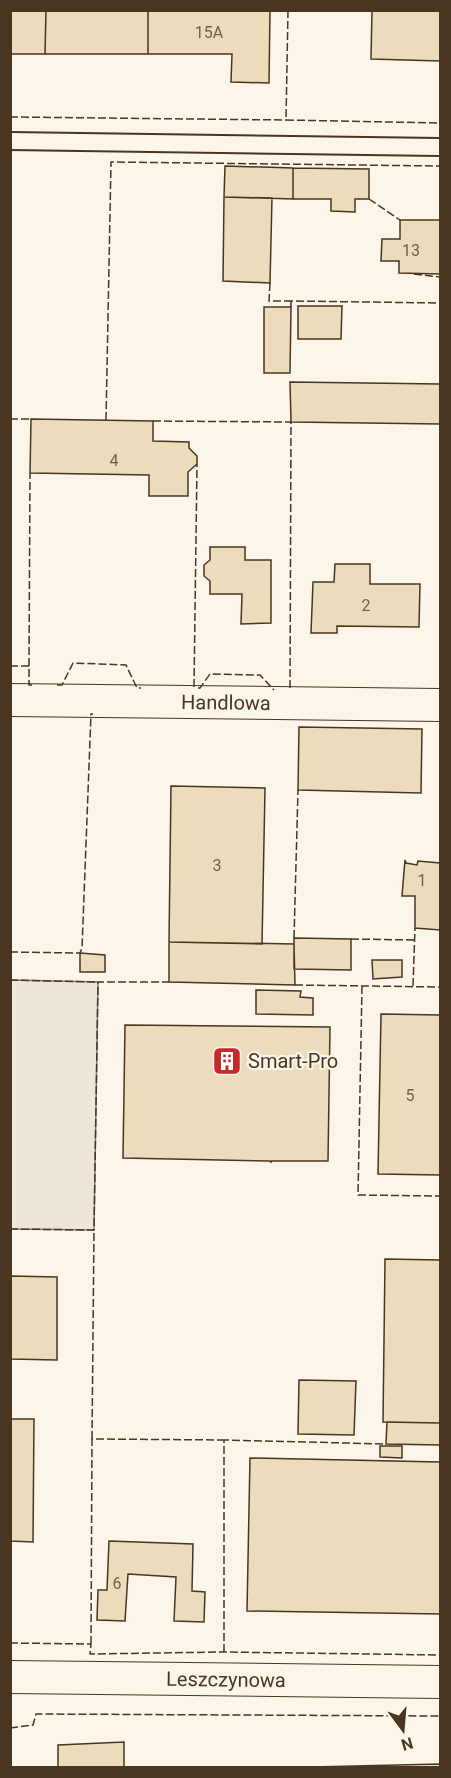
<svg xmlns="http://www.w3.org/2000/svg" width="451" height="1778" viewBox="0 0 451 1778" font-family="Roboto,sans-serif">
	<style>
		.green { fill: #ede6d9; stroke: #887966; stroke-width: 1.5 }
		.building { fill: #ecdcbc; stroke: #4a3520; stroke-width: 1.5 }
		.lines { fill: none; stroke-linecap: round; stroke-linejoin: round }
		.lane-casing { stroke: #4a3520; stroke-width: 20 }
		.street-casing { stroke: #4a3520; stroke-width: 34 }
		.lane { stroke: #fbf6e9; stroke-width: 16 }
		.street { stroke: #fbf6e9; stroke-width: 32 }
		.fence { stroke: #4a3520; stroke-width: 1.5; stroke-dasharray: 8 3; stroke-linecap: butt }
		.labels { text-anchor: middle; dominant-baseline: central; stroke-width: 4.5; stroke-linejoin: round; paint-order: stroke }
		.number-label { font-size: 16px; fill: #725f47 }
		.street-label { font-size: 20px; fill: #4a3520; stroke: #fbf6e9 }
		.poi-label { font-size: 20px; fill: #4a3520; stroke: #fbf6e9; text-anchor: start }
	</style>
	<rect width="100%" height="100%" fill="#fbf6e9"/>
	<path class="green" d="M 11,980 L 98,982 L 94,1230 L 11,1229 Z"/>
	<path class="building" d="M 10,10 L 46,10 L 45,54 L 10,54 Z
		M 46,10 L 148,10 L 148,54 L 45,54 Z
		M 148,10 L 270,10 L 269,83 L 231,82 L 232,54 L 148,54 Z
		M 372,10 L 440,10 L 440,61 L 371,59 Z
		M 225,166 L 293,168 L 293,199 L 224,197 Z
		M 293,168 L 369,169 L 369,199 L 355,199 L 355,212 L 331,211 L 331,199 L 293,199 Z
		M 224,197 L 272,198 L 270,283 L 223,281 Z
		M 400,220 L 440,220 L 440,274 L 399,273 L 399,261 L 381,261 L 382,239 L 400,239 Z
		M 298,306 L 342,306 L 341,339 L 298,339 Z
		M 264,307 L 291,307 L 290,373 L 264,373 Z
		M 290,382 L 440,384 L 440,424 L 291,422 Z
		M 31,419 L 153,421 L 153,441 L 189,442 L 189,448 L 197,456 L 197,464 L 188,472 L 188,496 L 149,496 L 149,475 L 30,473 Z
		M 210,547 L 245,547 L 245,560 L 271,560 L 271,623 L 241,624 L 242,594 L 210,594 L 210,581 L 204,576 L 204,565 L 210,560 Z
		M 335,564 L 370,564 L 370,584 L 420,584 L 419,627 L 337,626 L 337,633 L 311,633 L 313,582 L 334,582 Z
		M 299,727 L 422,729 L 421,793 L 298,790 Z
		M 171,786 L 265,788 L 262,944 L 169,942 Z
		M 405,860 L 406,863 L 417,865 L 418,861 L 440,863 L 440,930 L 415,928 L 415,896 L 402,896 Z
		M 294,938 L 351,939 L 351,970 L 294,969 Z
		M 169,942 L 294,944 L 295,985 L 169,982 Z
		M 80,953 L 105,955 L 105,972 L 80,972 Z
		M 372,960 L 402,960 L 402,977 L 373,979 Z
		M 256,990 L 301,991 L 300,997 L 313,998 L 313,1015 L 256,1014 Z
		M 381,1014 L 440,1015 L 440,1175 L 378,1174 Z
		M 125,1025 L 330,1027 L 328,1161 L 271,1161 L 271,1162 L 269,1161 L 123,1158 Z
		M 385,1259 L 440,1260 L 440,1423 L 383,1422 Z
		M 10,1276 L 57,1277 L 57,1360 L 10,1359 Z
		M 299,1380 L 356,1381 L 354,1435 L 298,1434 Z
		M 10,1419 L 34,1419 L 33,1542 L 10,1541 Z
		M 387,1422 L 440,1423 L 440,1445 L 386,1444 Z
		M 380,1446 L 402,1446 L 402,1458 L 380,1457 Z
		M 250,1458 L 440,1462 L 440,1614 L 247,1611 Z
		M 109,1541 L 193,1544 L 192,1591 L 205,1592 L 204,1622 L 174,1621 L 176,1577 L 128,1574 L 125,1621 L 97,1620 L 98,1590 L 107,1590 Z
		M 124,1742 L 124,1768 L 58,1768 L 58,1745 Z
		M 440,1764 L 440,1768 L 268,1768 Z"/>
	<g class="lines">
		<g class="lane-casing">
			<path id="lane" d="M 10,141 L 440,147"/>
		</g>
		<g class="street-casing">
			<g id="street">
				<path id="s1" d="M 10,700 L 440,705"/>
				<path id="s2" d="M 10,1677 L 440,1682"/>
			</g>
		</g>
		<use href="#lane" class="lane"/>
		<use href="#street" class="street"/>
		<path class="fence" d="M 288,10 L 286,120 L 440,123
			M 10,117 L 286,120
			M 369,199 L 400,220
			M 414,274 L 440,277
			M 270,283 L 269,301 L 291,301
			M 291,307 L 291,301 L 440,303
			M 10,419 L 31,419
			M 106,420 L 111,162 L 440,166
			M 153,421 L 291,422 L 290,690
			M 10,666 L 29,666 L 29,685 L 33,685
			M 29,666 L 30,473
			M 57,685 L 62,685 L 73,663 L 126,665 L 137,688 L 141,688
			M 194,687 L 197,464
			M 198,688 L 200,688 L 210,674 L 260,675 L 274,690
			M 294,938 L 298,790
			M 351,939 L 414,940
			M 10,952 L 80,953 L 82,948 L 91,714 L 93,714
			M 10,980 L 98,982
			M 295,985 L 440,987
			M 362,986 L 358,1195 L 440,1196
			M 413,986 L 415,928
			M 10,1229 L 94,1230 L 98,982 L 169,982
			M 92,1439 L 94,1230
			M 10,1643 L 91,1644 L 90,1654 L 224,1652 L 440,1655
			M 91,1644 L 92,1439 L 224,1440
			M 224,1652 L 224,1440 L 386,1444
			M 10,1728 L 33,1725 L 36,1714 L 440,1716"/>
	</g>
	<defs>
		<g id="building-square" transform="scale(1.5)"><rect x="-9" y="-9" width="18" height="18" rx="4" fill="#c62828" stroke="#fbf6e9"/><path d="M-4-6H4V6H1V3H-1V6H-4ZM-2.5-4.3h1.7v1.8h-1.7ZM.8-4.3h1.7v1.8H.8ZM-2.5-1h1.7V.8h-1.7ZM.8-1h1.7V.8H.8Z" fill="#fff"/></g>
	</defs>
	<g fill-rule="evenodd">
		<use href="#building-square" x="227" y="1061"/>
	</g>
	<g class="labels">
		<g class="number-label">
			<text x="209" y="32">15A</text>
			<text x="411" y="250">13</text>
			<text x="114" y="460">4</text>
			<text x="366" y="605">2</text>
			<text x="217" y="865">3</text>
			<text x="422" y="880">1</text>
			<text x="410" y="1095">5</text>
			<text x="117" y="1583">6</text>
		</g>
		<g class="street-label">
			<text stroke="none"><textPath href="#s1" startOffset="216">Handlowa</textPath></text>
			<text stroke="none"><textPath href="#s2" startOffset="216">Leszczynowa</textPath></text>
		</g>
		<g class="poi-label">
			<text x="248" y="1061">Smart-Pro</text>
		</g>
	</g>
	<rect width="451" height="1778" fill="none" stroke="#4a3520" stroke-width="24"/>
	<g transform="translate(403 1730) rotate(164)" stroke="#fbf6e9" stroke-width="4.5" paint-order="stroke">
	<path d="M0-4.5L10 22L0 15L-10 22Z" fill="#4a3520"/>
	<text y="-9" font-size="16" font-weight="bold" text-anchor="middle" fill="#4a3520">N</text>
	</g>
</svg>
